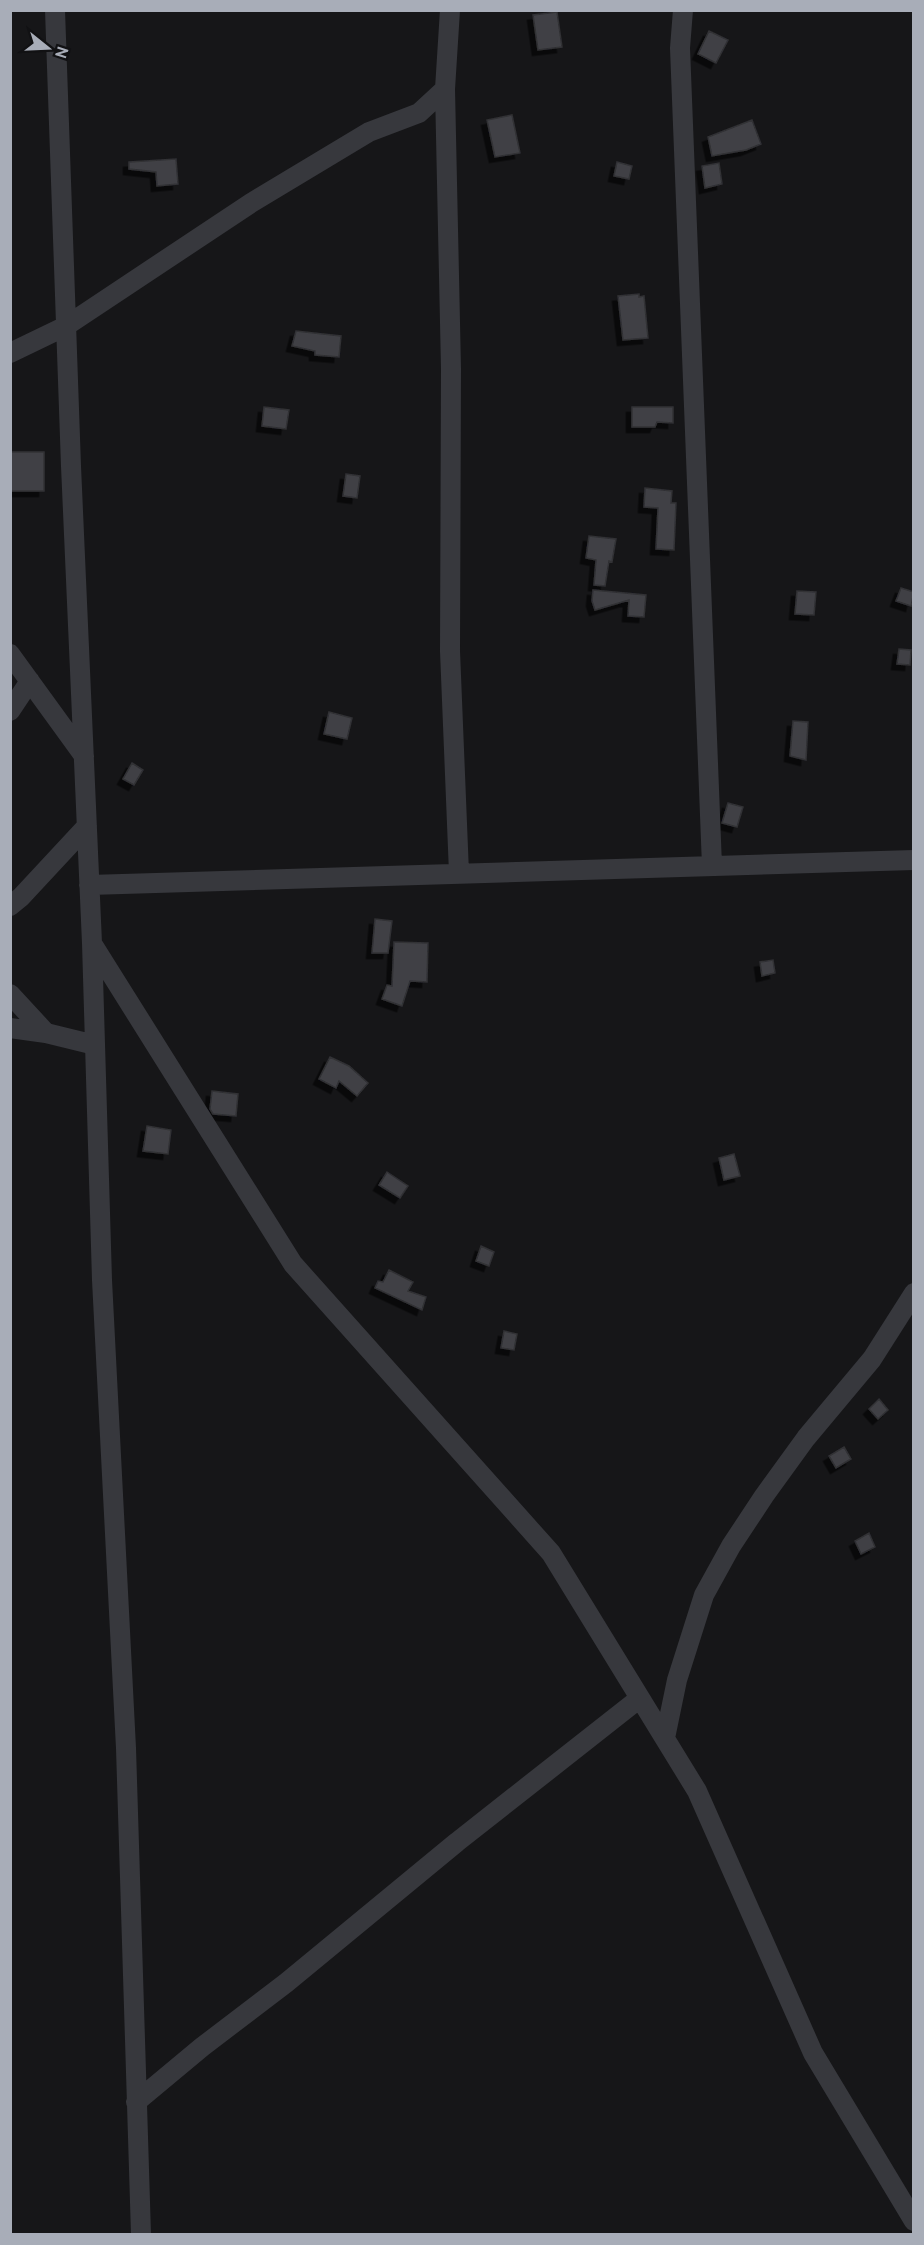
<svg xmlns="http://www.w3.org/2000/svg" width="924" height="2245" viewBox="0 0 924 2245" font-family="Overpass,sans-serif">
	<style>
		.building { fill: #404145; stroke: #303034; stroke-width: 1.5; filter: url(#shadow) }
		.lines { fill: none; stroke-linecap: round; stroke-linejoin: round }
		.minor { stroke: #37383d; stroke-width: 20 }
	</style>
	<defs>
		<filter id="shadow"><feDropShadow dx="-5.5" dy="5.5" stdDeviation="0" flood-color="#0009"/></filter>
	</defs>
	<rect width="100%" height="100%" fill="#161618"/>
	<path class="building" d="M 557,12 L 562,47 L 538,50 L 533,15 Z
		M 709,31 L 728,40 L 716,63 L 698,54 Z
		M 512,115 L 520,153 L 495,157 L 487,120 Z
		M 752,120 L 761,144 L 746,150 L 712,156 L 708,137 Z
		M 176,159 L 178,184 L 157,186 L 156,172 L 129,169 L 129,162 Z
		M 617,162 L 632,166 L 629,179 L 614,176 Z
		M 719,163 L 722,184 L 705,188 L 702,166 Z
		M 639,294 L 639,297 L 644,296 L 648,338 L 623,340 L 618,296 Z
		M 296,331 L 341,336 L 339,357 L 315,355 L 315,351 L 292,346 Z
		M 264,407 L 289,410 L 286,429 L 262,426 Z
		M 632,407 L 673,407 L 673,423 L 657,422 L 655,427 L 632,427 Z
		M 10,452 L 44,452 L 44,491 L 11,491 Z
		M 346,474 L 360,476 L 357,498 L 343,496 Z
		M 645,488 L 672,491 L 671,503 L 676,503 L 674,550 L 656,549 L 658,508 L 644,507 Z
		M 589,536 L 616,539 L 612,562 L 609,561 L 605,586 L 594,585 L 596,560 L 586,558 Z
		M 901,588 L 914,592 L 911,606 L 896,601 Z
		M 593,590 L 646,595 L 644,617 L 628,616 L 629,600 L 595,610 L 592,601 Z
		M 797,591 L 816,592 L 814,615 L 795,614 Z
		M 899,649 L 911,650 L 910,665 L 897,664 Z
		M 329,712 L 352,718 L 347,739 L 324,734 Z
		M 793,721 L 808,722 L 806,760 L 790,756 Z
		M 132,763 L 143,770 L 134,785 L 123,779 Z
		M 728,803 L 743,807 L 737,827 L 722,823 Z
		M 375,919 L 392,921 L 388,953 L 372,953 Z
		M 394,942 L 428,943 L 427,982 L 410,981 L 402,1006 L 382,999 L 387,985 L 392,986 Z
		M 773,960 L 775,973 L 762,976 L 760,962 Z
		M 330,1057 L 349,1066 L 368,1083 L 357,1096 L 339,1081 L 336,1088 L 319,1079 Z
		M 212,1091 L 238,1094 L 236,1116 L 213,1114 L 210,1109 Z
		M 147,1126 L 171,1130 L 168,1154 L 143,1151 Z
		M 734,1154 L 740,1176 L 724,1180 L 719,1158 Z
		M 387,1172 L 408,1186 L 400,1198 L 379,1185 Z
		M 481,1246 L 494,1252 L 489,1266 L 476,1261 Z
		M 389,1270 L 413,1282 L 408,1291 L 426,1297 L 422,1310 L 375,1288 L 378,1281 L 383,1282 Z
		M 504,1331 L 517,1334 L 514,1350 L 501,1348 Z
		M 879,1399 L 888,1410 L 878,1419 L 869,1409 Z
		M 844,1447 L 851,1459 L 836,1468 L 829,1456 Z
		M 869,1533 L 875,1547 L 861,1554 L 855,1541 Z"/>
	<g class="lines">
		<path class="minor" d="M 55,10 L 71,466 L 92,943 L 102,1280 L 126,1748 L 141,2234
			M 450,10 L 445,89 L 451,369 L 450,651 L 459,873
			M 683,10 L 680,48 L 712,866
			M 10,353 L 66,326 L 251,203 L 369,132 L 419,113 L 445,89
			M 10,654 L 84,756
			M 10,711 L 30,681
			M 89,885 L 914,860
			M 10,906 L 21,897 L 87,826
			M 93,945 L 293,1264 L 551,1553 L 697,1791 L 813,2053 L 914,2221
			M 10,994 L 46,1033 L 95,1045
			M 10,1028 L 46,1033
			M 665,1738 L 677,1680 L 704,1595 L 731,1546 L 764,1496 L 806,1438 L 872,1359 L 914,1293
			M 136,2102 L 202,2047 L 286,1983 L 457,1842 L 640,1698"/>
	</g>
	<rect width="924" height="2245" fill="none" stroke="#a8adb8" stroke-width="24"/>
	<g transform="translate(48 48) rotate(108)" stroke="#111113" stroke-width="4.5" paint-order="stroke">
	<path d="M0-4.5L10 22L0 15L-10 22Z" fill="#a8adb8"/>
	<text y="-9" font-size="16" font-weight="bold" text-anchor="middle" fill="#a8adb8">N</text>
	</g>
</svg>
